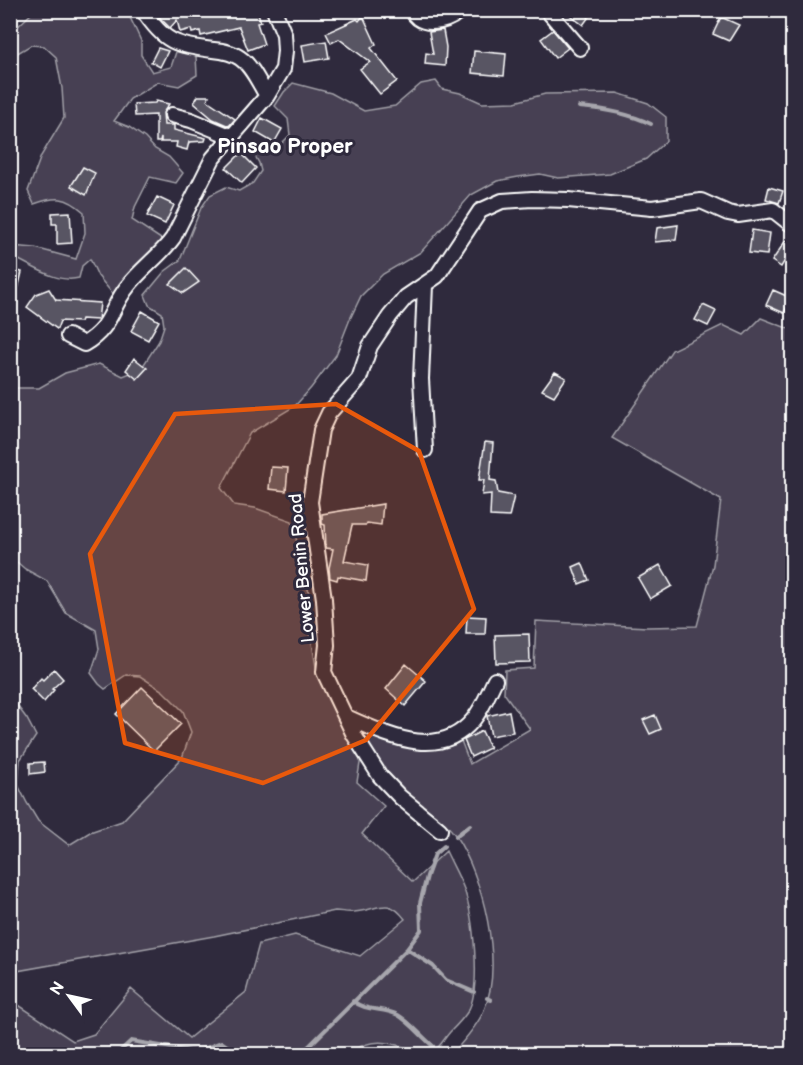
<svg xmlns="http://www.w3.org/2000/svg" width="803" height="1065" viewBox="0 0 803 1065" font-family="'Balsamiq Sans',sans-serif">
	<style>
		.green { fill: #464152; stroke: #a2a0a8; stroke-width: 1.5 }
		.lines { fill: none; stroke-linecap: round; stroke-linejoin: round }
		.stream { stroke: #a7a6ad; stroke-width: 4 }
		.building { fill: #595564; stroke: #fff; stroke-width: 1.5 }
		.minor-casing { stroke: #fff; stroke-width: 18 }
		.minor { stroke: #2f2a3d; stroke-width: 14 }
		.marked { fill: #e8590c; fill-opacity: 0.2; stroke: #e8590c; stroke-width: 4.5; stroke-linejoin: round }
		.labels { text-anchor: middle; dominant-baseline: central; stroke-width: 6; stroke-linejoin: round; paint-order: stroke }
		.street-label { font-size: 18px; fill: #fff; stroke: #2f2a3d }
		.quarter-label { font-size: 21px; font-weight: bold; fill: #fff; stroke: #2f2a3d }
	</style>
	<rect width="100%" height="100%" fill="#2f2a3d"/>
	<filter id="ink" filterUnits="userSpaceOnUse"><feTurbulence type="fractalNoise" baseFrequency=".0167" numOctaves="2"/><feDisplacementMap in="SourceGraphic" scale="12" xChannelSelector="R" yChannelSelector="G"/><feConvolveMatrix kernelMatrix="1 2 1 2 8 2 1 2 1" color-interpolation-filters="sRGB"/></filter>
	<g filter="url(#ink)">
		<path class="green" d="M 35,10 L 127,11 L 141,41 L 141,55 L 152,72 L 171,67 L 177,49 L 187,48 L 196,56 L 197,75 L 179,86 L 158,82 L 130,99 L 114,121 L 129,127 L 145,138 L 155,149 L 169,157 L 183,173 L 176,183 L 150,177 L 135,207 L 132,220 L 164,241 L 120,291 L 112,293 L 98,276 L 90,259 L 82,266 L 79,278 C 56,284 31,265 11,256 L 11,246 L 35,248 L 76,259 L 85,233 L 84,212 C 66,196 56,196 34,204 L 28,191 L 41,156 L 64,118 L 62,88 L 56,57 L 44,46 L 31,45 L 11,57 L 11,33 Z
			M 436,81 L 442,89 L 460,93 L 482,103 L 515,102 L 545,94 L 617,93 L 648,103 L 666,117 L 666,141 L 646,159 L 610,174 L 558,178 L 540,174 L 518,177 L 497,181 L 471,195 L 421,252 L 383,274 L 361,296 L 350,319 L 336,355 L 311,388 L 295,406 L 250,433 L 221,488 L 234,505 L 255,508 L 292,521 L 309,593 L 310,631 L 317,673 L 361,757 L 357,782 L 384,806 L 362,834 L 413,882 L 446,851 C 452,864 459,876 464,889 C 473,915 482,987 468,1011 C 463,1019 456,1026 450,1032 C 442,1041 439,1050 428,1054 C 397,1046 377,1032 347,1054 L 11,1054 L 11,1000 L 73,1041 L 94,1034 L 131,989 L 189,1038 L 246,992 L 259,944 L 295,935 L 360,956 L 405,919 C 387,895 378,911 354,912 C 348,913 341,911 335,911 L 214,936 L 11,972 L 10,696 L 27,719 L 36,736 L 20,760 L 18,785 L 27,803 L 38,821 L 69,845 L 90,832 L 122,821 L 182,758 L 191,732 L 183,711 L 163,691 L 140,676 L 126,675 L 105,689 L 99,684 L 91,673 L 99,649 L 96,630 L 66,613 L 47,581 L 25,569 L 11,557 L 11,388 L 39,388 L 65,373 L 99,364 L 123,376 L 141,369 L 159,341 L 164,326 L 162,313 L 149,305 L 145,295 L 164,272 L 180,260 L 201,208 L 210,195 L 226,187 L 239,191 L 253,183 L 261,171 L 259,163 L 250,147 L 256,143 L 265,147 L 276,149 L 290,135 L 288,119 L 275,106 L 284,92 L 293,83 L 331,93 L 364,111 L 395,106 L 421,84 Z
			M 761,318 L 792,330 L 792,1054 L 452,1054 C 462,1043 479,1023 484,1010 C 504,964 483,876 455,835 C 439,812 409,800 389,780 C 376,767 367,745 360,729 C 383,739 416,755 442,746 C 448,744 454,741 460,738 L 470,764 L 530,729 L 504,693 L 505,670 L 534,668 L 536,621 L 647,627 L 697,626 L 713,565 L 721,500 L 612,438 L 672,350 L 723,325 L 744,335 Z"/>
		<g class="lines">
			<path class="stream" d="M 579,107 C 605,109 628,113 651,124
				M 456,836 L 470,825
				M 407,949 L 433,966 L 446,980 L 474,992
				M 487,998 L 491,1000
				M 353,1001 C 366,1012 383,1007 398,1015 C 410,1022 422,1037 433,1046
				M 117,1054 L 131,1041 L 196,1052 L 221,1042 L 239,1054
				M 301,1054 L 407,949 L 421,930 L 420,903 L 427,876 L 435,854 L 444,846"/>
		</g>
		<path class="building" d="M 159,10 L 257,10 L 261,22 L 257,23 L 264,44 L 248,50 L 239,27 L 201,36 L 200,31 L 192,33 L 191,29 L 180,32 L 177,20 L 170,28 L 160,18 Z
			M 563,10 L 594,10 L 583,25 Z
			M 363,16 L 376,44 L 371,48 L 397,81 L 380,94 L 360,69 L 370,62 L 339,39 L 331,43 L 326,33 L 357,19 L 359,21 Z
			M 721,17 L 739,25 L 729,41 L 713,34 Z
			M 443,30 L 446,47 L 445,66 L 425,64 L 426,53 L 433,54 L 429,32 Z
			M 553,30 L 568,48 L 555,58 L 541,39 Z
			M 326,41 L 329,58 L 305,62 L 302,45 Z
			M 158,48 L 168,51 L 160,67 L 151,62 Z
			M 474,51 L 506,54 L 504,76 L 472,73 Z
			M 198,96 L 209,96 L 207,100 L 235,119 L 229,126 L 213,119 L 194,103 Z
			M 156,101 L 169,104 L 163,113 L 164,125 L 174,125 L 174,130 L 206,138 L 205,141 L 189,142 L 187,150 L 176,147 L 177,142 L 161,142 L 161,138 L 160,142 L 156,142 L 156,115 L 135,116 L 134,104 L 155,103 Z
			M 262,118 L 282,129 L 274,143 L 255,132 Z
			M 241,153 L 256,168 L 242,183 L 226,168 Z
			M 83,167 L 95,173 L 86,195 L 71,186 Z
			M 769,187 L 783,191 L 779,203 L 766,199 Z
			M 157,197 L 174,205 L 165,224 L 147,216 Z
			M 70,212 L 72,243 L 57,244 L 57,224 L 52,224 L 52,213 Z
			M 678,225 L 676,240 L 655,242 L 657,228 Z
			M 752,230 L 770,233 L 767,255 L 749,253 Z
			M 786,240 L 792,244 L 792,249 L 781,267 L 772,261 Z
			M 186,268 L 199,282 L 183,293 L 170,284 Z
			M 10,269 L 22,272 L 15,302 L 10,302 Z
			M 49,289 L 56,300 L 100,303 L 98,320 L 81,319 L 80,322 L 60,321 L 57,329 L 27,307 L 36,294 Z
			M 773,290 L 791,298 L 784,313 L 766,305 Z
			M 703,305 L 716,311 L 708,326 L 695,320 Z
			M 142,311 L 159,321 L 148,340 L 131,331 Z
			M 134,358 L 147,368 L 137,379 L 126,370 Z
			M 555,372 L 566,378 L 554,396 L 542,390 Z
			M 485,442 L 493,443 L 490,480 L 496,481 L 498,493 L 514,496 L 509,517 L 490,516 L 491,494 L 482,495 L 484,480 L 479,480 Z
			M 271,467 L 288,468 L 286,491 L 269,489 Z
			M 383,504 L 381,525 L 367,523 L 366,525 L 352,525 L 344,561 L 368,565 L 366,581 L 338,576 L 337,580 L 330,578 L 329,568 L 333,549 L 326,548 L 325,525 L 322,524 L 322,514 Z
			M 582,563 L 589,580 L 579,584 L 573,567 Z
			M 660,565 L 672,586 L 650,599 L 638,578 Z
			M 467,616 L 486,617 L 485,634 L 466,634 Z
			M 529,634 L 530,662 L 496,663 L 495,635 Z
			M 406,664 L 426,681 L 405,706 L 386,689 Z
			M 54,669 L 63,679 L 52,689 L 54,690 L 44,702 L 31,689 L 41,678 L 43,680 Z
			M 142,687 L 181,724 L 154,751 L 116,714 Z
			M 509,711 L 513,732 L 491,736 L 487,716 Z
			M 655,715 L 661,729 L 650,734 L 643,720 Z
			M 482,731 L 490,748 L 471,757 L 464,740 Z
			M 44,762 L 45,772 L 30,774 L 30,763 Z"/>
		<g class="lines">
			<g class="minor-casing">
				<path id="minor" d="M 143,10 C 164,43 176,45 213,50 C 222,51 232,52 240,58 C 252,66 259,83 267,96
					M 411,10 C 412,12 417,17 418,18 C 429,26 452,21 459,10
					M 547,10 L 580,48
					M 172,115 L 191,120 L 230,136
					M 68,336 L 84,344 C 112,328 110,308 128,286 C 142,268 160,256 173,238 L 213,158 L 267,96 L 283,69 L 285,51 L 284,34 L 274,10
					M 425,450 L 421,379 L 425,285
					M 346,717 C 386,734 438,762 473,720 C 483,708 488,694 495,680
					M 440,830 L 400,797 L 380,776 L 354,735 L 324,672 L 327,645 L 324,599 L 310,502 L 321,430 L 329,413 L 359,379 L 370,346 L 390,316 L 406,297 L 437,276 L 480,211 L 502,201 L 532,199 L 568,200 L 652,208 L 701,201 L 728,213 L 738,215 L 773,210 L 792,225"/>
			</g>
			<use href="#minor" class="minor"/>
		</g>
	</g>
	<path class="marked" d="M 336,404 L 419,451 L 474,609 L 366,740 L 263,783 L 125,743 L 90,554 L 175,414 Z"/>
	<g class="labels">
		<g class="street-label">
			<text transform="translate(302 568) rotate(-95)">Lower Benin Road</text>
		</g>
		<g class="quarter-label">
			<text x="285" y="146">Pinsao Proper</text>
		</g>
	</g>
	<rect width="803" height="1065" fill="none" stroke="#2f2a3d" stroke-width="36"/>
	<rect x="18" y="18" width="767" height="1029" fill="none" stroke="#fff" stroke-width="2" filter="url(#ink)"/>
	<g transform="translate(69 996) rotate(303)" stroke="#2f2a3d" stroke-width="4.5" paint-order="stroke">
	<path d="M0-4.5L10 22L0 15L-10 22Z" fill="#ffffff"/>
	<text y="-9" font-size="16" font-weight="bold" text-anchor="middle" fill="#ffffff">N</text>
	</g>
</svg>
